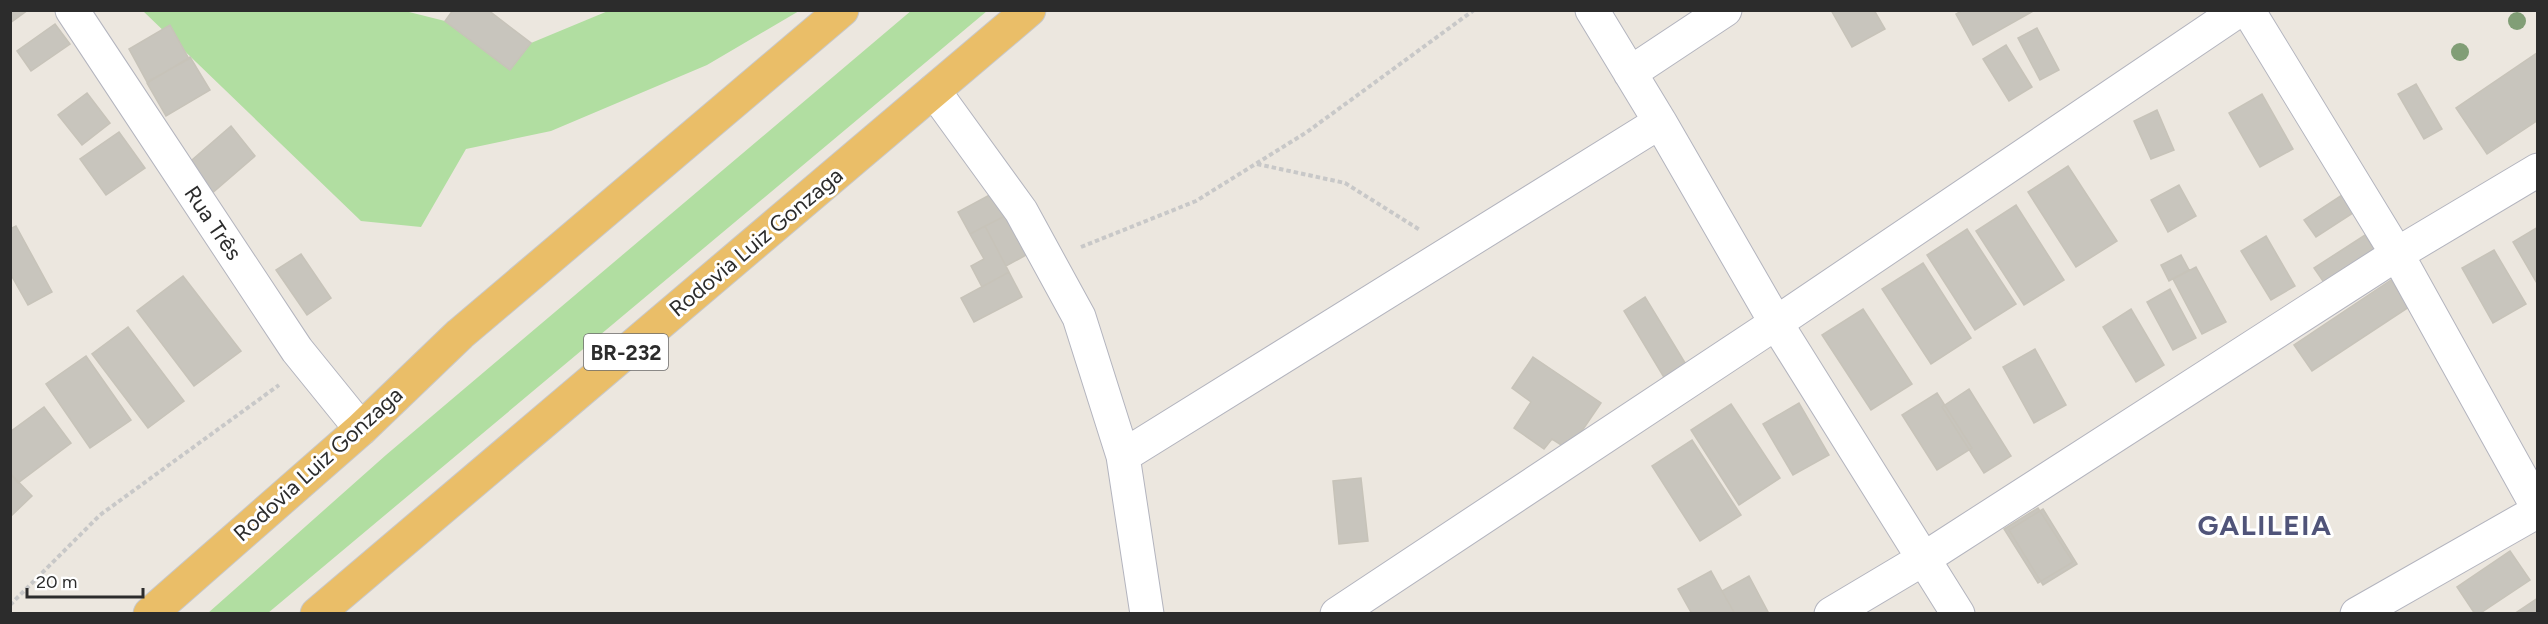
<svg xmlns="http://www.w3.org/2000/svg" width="2548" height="624" viewBox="0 0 2548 624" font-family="Figtree,sans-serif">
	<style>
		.green { fill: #b1dea1 }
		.building { fill: #c8c5bd; stroke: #c7c3b9; stroke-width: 1.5 }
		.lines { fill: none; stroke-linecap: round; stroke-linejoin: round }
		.minor-casing { stroke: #b3b4be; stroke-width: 35 }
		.trunk-casing { stroke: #c8c8c8; stroke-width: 35 }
		.path { stroke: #c8c8c8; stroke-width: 4; stroke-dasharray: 4.5 3; stroke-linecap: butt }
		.minor { stroke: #fff; stroke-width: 33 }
		.trunk { stroke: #eabe68; stroke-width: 33 }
		.tree { fill: #819e76 }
		.labels { text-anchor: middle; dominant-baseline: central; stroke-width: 6; stroke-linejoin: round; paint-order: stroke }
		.shield { fill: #fff; stroke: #6b6b6b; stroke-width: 1.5 }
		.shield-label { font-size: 21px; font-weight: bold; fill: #2c2c2c }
		.street-label { font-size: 22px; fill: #2c2c2c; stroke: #fff }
		.district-label { font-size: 28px; font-weight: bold; letter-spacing: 1.5px; fill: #505479; stroke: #fff }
	</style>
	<rect width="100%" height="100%" fill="#ece7df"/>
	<path class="green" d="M 912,10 L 987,11 L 268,613 L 208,613 L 386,455 Z
		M 143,11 L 405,11 L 445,21 L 510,70 L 531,43 L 608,11 L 799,11 L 707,65 L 551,131 L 466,149 L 421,227 L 361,221 Z"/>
	<path class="building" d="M 10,10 L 28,10 L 10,23 Z
		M 453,10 L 488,10 L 531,43 L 510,70 L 445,21 Z
		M 1831,10 L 1874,10 L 1885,29 L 1852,47 Z
		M 1963,10 L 2035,10 L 1973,45 L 1956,14 Z
		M 55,24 L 70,44 L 31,71 L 17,51 Z
		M 170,25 L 189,59 L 147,82 L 129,49 Z
		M 2037,28 L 2059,70 L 2040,80 L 2018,38 Z
		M 2006,45 L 2032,87 L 2009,101 L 1983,59 Z
		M 2537,53 L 2538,120 L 2487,154 L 2456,108 Z
		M 190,57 L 210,90 L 166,116 L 147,83 Z
		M 2416,84 L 2442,129 L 2424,139 L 2398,94 Z
		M 87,93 L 110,123 L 82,145 L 58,115 Z
		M 2262,94 L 2293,149 L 2260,167 L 2229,113 Z
		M 2157,110 L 2174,150 L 2151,159 L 2134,121 Z
		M 231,126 L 255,156 L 210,195 L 185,166 Z
		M 119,132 L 145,168 L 106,195 L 80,159 Z
		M 2068,166 L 2117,241 L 2076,267 L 2028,192 Z
		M 2179,185 L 2196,216 L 2168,232 L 2151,200 Z
		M 995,192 L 1007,215 L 970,234 L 958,212 Z
		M 2345,193 L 2356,211 L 2316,237 L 2304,220 Z
		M 2016,205 L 2064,280 L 2024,305 L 1976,231 Z
		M 1007,215 L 1028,254 L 1006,266 L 985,226 Z
		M 16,226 L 52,292 L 28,305 L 10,273 L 10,229 Z
		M 985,226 L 1009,272 L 982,287 L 971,266 L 984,259 L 970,234 Z
		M 2538,227 L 2538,285 L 2513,242 Z
		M 1967,229 L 2016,304 L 1975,330 L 1927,255 Z
		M 2365,235 L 2376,252 L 2325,284 L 2314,268 Z
		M 2266,236 L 2295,286 L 2271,300 L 2241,251 Z
		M 2494,250 L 2526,304 L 2493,323 L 2462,268 Z
		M 301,254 L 331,298 L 307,315 L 276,270 Z
		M 2181,255 L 2189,270 L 2169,281 L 2161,265 Z
		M 1923,263 L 1971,338 L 1931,364 L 1882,289 Z
		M 2196,267 L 2226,322 L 2202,334 L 2173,279 Z
		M 1009,272 L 1022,297 L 974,322 L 961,298 Z
		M 183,276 L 241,351 L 194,386 L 137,311 Z
		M 2391,280 L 2409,307 L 2312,371 L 2294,345 Z
		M 2170,289 L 2196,338 L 2173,350 L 2147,302 Z
		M 1645,297 L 1690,371 L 1668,384 L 1624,311 Z
		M 1863,309 L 1912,384 L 1871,410 L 1822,335 Z
		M 2131,309 L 2164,365 L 2136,382 L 2103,327 Z
		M 128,327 L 184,401 L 148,428 L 92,354 Z
		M 2035,349 L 2066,405 L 2034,423 L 2003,367 Z
		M 86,356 L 131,420 L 90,448 L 46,384 Z
		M 1533,357 L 1601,403 L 1569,450 L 1552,439 L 1544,449 L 1514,428 L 1531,402 L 1512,388 Z
		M 1969,389 L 2011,456 L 1984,473 L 1942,407 Z
		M 1937,393 L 1972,448 L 1937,470 L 1902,415 Z
		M 1799,403 L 1829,455 L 1793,475 L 1763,424 Z
		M 1731,404 L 1780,478 L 1739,505 L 1691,430 Z
		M 44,407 L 71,443 L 18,483 L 10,473 L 10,432 Z
		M 1692,440 L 1741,515 L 1700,541 L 1652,466 Z
		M 10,473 L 32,496 L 10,517 Z
		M 1361,478 L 1368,541 L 1339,544 L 1333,481 Z
		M 2038,508 L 2073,562 L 2038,583 L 2004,529 Z
		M 2043,509 L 2077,564 L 2043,585 L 2009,530 Z
		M 2510,551 L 2530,580 L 2479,614 L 2475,614 L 2457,587 Z
		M 1711,571 L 1722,591 L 1735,614 L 1692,614 L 1678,589 Z
		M 1749,576 L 1768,612 L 1764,614 L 1735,614 L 1722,591 Z
		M 2538,598 L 2538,614 L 2514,614 Z"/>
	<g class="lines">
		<g class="minor-casing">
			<path id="minor" d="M 72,10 L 297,350 L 361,429
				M 1592,10 L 1660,122 L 1776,323 L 1958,614
				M 2248,10 L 2397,254 L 2538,508
				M 1630,73 L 1725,10
				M 934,91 L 1021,211 L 1079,317 L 1123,456 L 1147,614
				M 1123,456 L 1660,122
				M 1337,614 L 1776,323 L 2239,10
				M 1831,614 L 1925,558 L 2397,254 L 2538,170
				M 2357,614 L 2538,511"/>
		</g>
		<g class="trunk-casing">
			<path id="trunk" d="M 150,614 L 361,429 L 460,334 L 842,10
				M 317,614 L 1029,10"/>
		</g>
		<path class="path" d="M 1257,164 L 1345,183 L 1420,230
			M 1081,247 L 1196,201 L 1307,132 L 1474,10
			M 10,605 L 100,515 L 279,385"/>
		<use href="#minor" class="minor"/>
		<use href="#trunk" class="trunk"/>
	</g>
	<g class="tree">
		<circle cx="2517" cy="21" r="9"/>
		<circle cx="2460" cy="52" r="9"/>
	</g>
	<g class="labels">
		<rect class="shield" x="584" y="334" width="84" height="36" rx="4.5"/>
		<g class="shield-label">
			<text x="626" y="352">BR-232</text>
		</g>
		<g class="street-label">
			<text transform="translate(213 223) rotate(56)">Rua Três</text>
			<text transform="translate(756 242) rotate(-40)">Rodovia Luiz Gonzaga</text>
			<text transform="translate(318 464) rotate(-42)">Rodovia Luiz Gonzaga</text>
		</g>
		<g class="district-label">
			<text x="2265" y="525">GALILEIA</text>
		</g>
	</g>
	<rect width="2548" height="624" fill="none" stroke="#2c2c2c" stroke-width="24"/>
	<path d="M27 588v9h116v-9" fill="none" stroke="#2c2c2c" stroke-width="3"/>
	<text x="36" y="588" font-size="18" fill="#2c2c2c" stroke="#ffffff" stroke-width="4.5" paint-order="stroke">20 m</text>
</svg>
